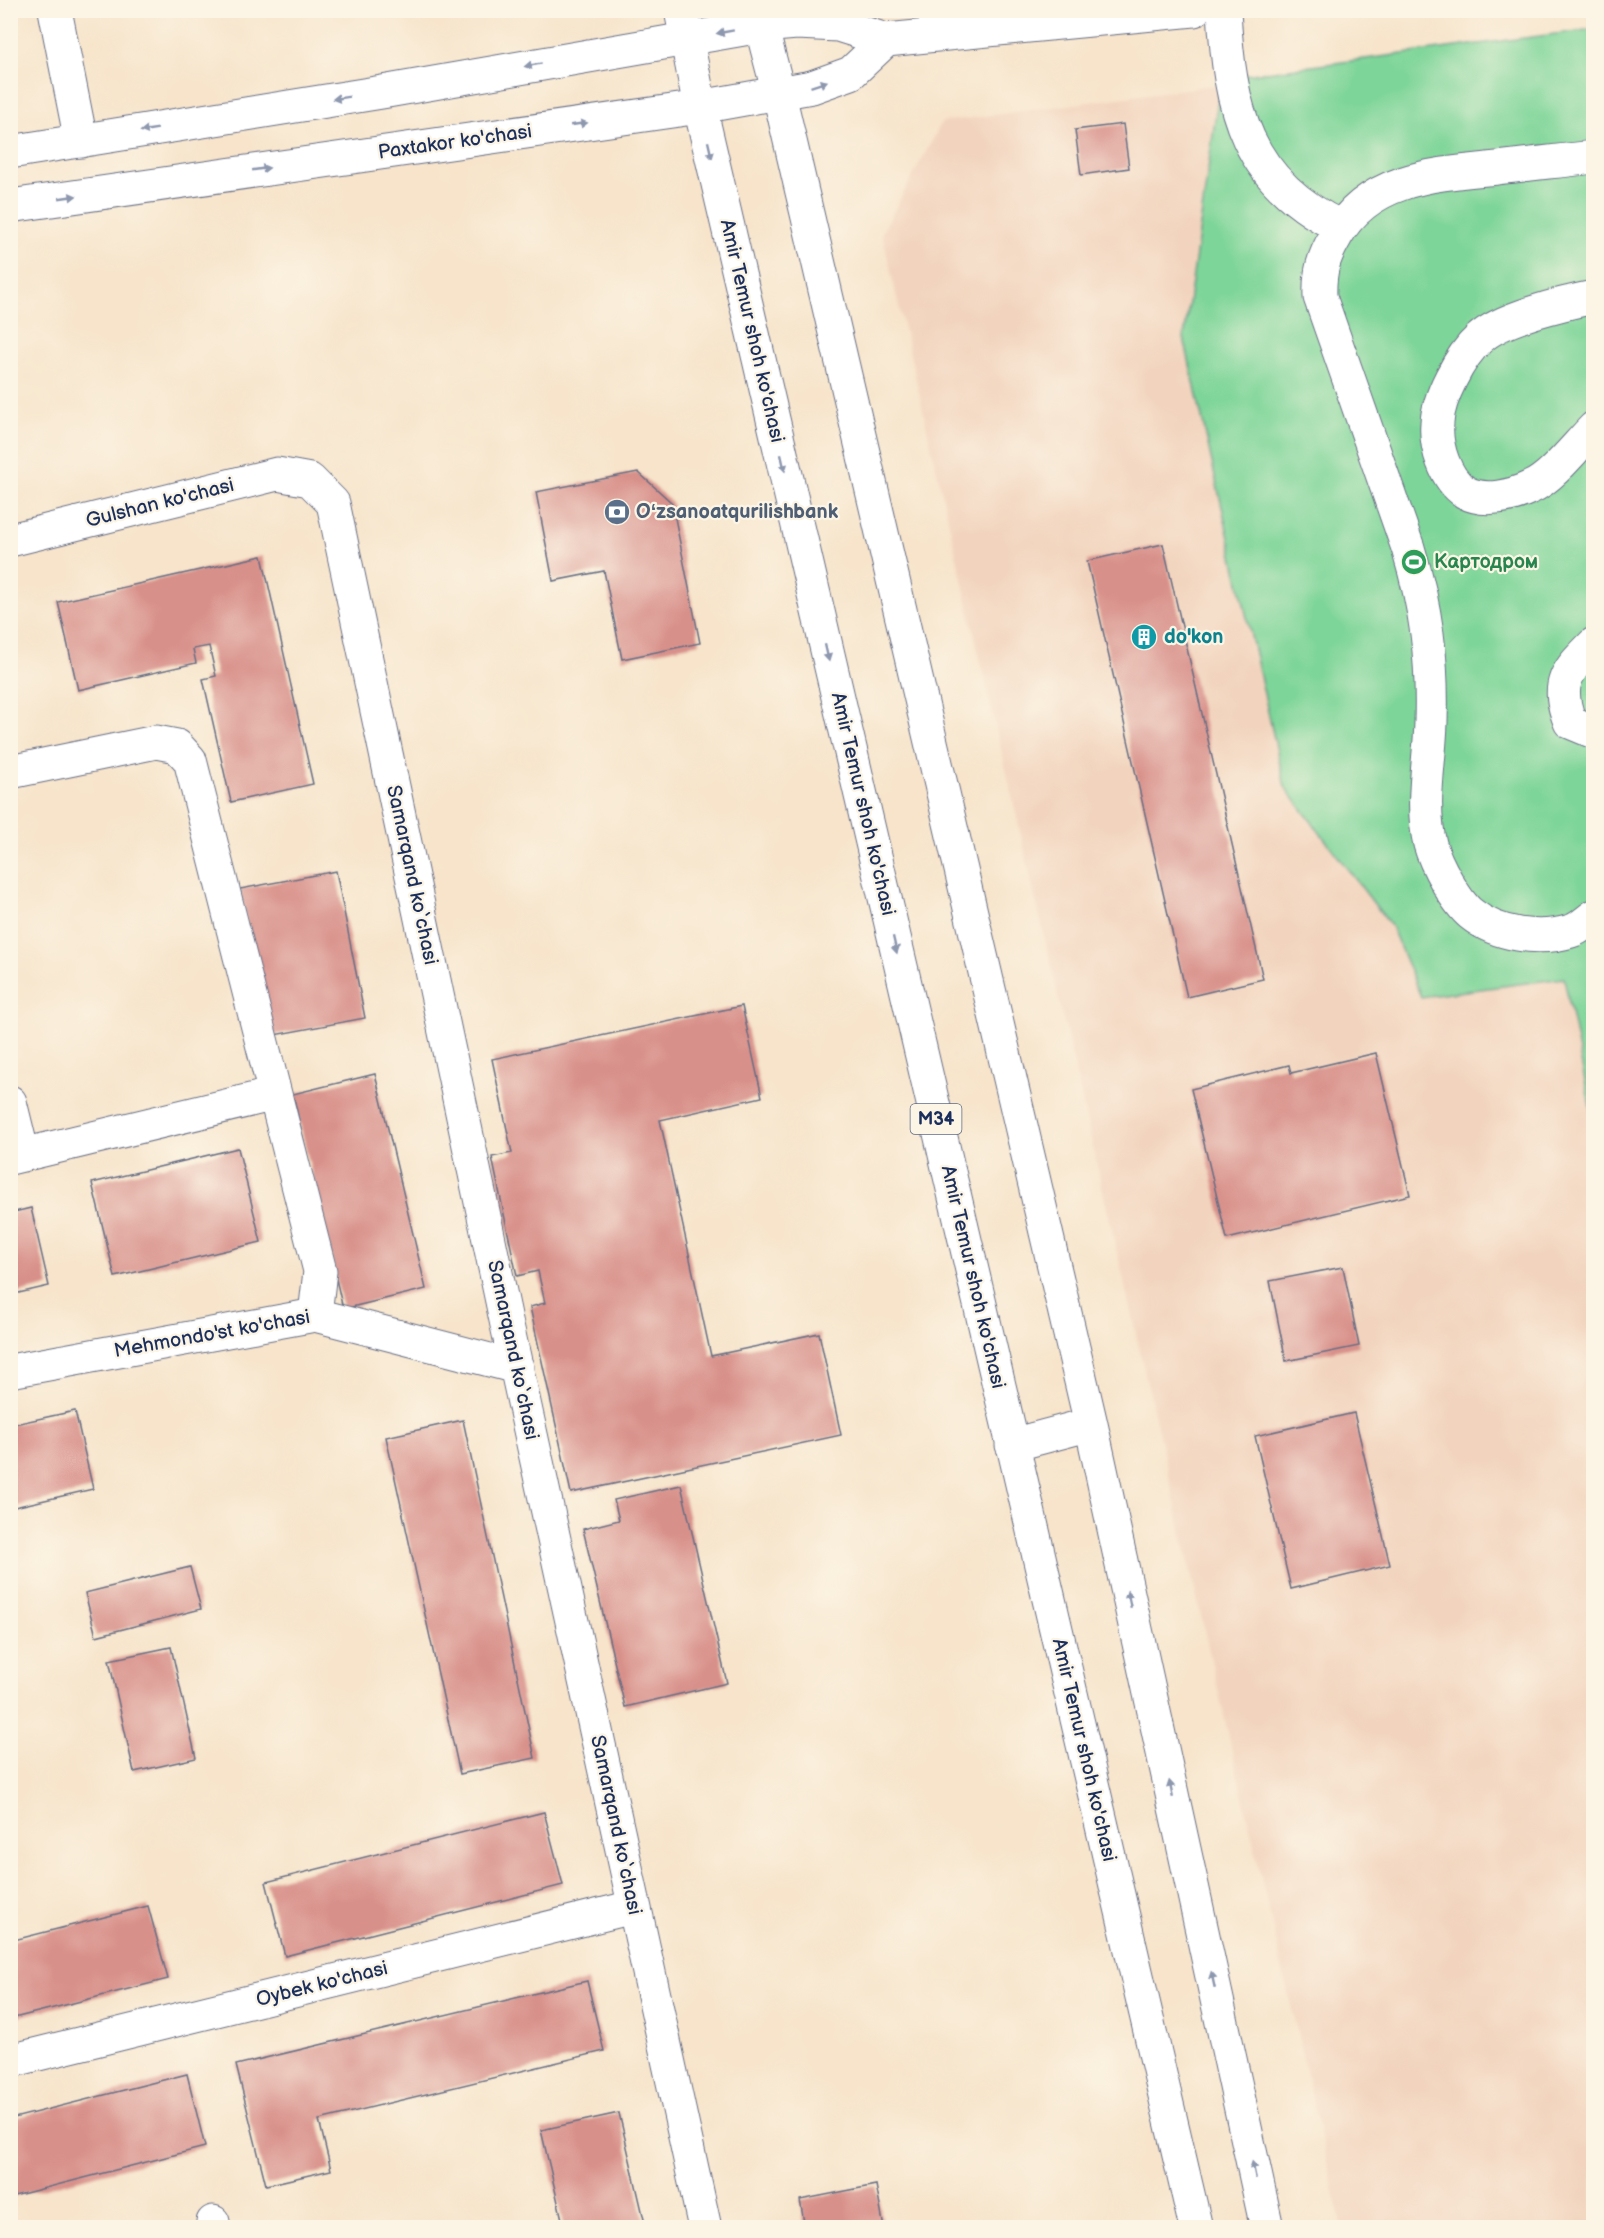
<svg xmlns="http://www.w3.org/2000/svg" width="1604" height="2238" viewBox="0 0 1604 2238" font-family="'Balsamiq Sans',sans-serif">
	<style>
		.built { fill: #f2d4be }
		.green { fill: #7ed599; stroke: #4c827c; stroke-width: 1.5 }
		.building { fill: #d8908a }
		.lines { fill: none; stroke-linecap: round; stroke-linejoin: round }
		.minor-casing { stroke: #686e84; stroke-width: 35 }
		.major-casing { stroke: #686e84; stroke-width: 35 }
		.highway-casing { stroke: #686e84; stroke-width: 35 }
		.minor { stroke: #fff; stroke-width: 33 }
		.major { stroke: #fff; stroke-width: 33 }
		.highway { stroke: #fff; stroke-width: 33 }
		.oneway { fill: #8d97ae }
		.labels { text-anchor: middle; dominant-baseline: central; stroke-width: 4.5; stroke-linejoin: round; paint-order: stroke }
		.shield { fill: #fcf5e5; stroke: #5e6a86; stroke-width: 1.5 }
		.shield-label { font-size: 18px; font-weight: bold; fill: #1b2f5e }
		.street-label { font-size: 20px; fill: #1b2f5e; stroke: #fcf5e5 }
		.service-label { font-size: 20px; font-weight: bold; fill: #4e5e75; stroke: #fcf5e5; text-anchor: start }
		.leisure-label { font-size: 20px; font-weight: bold; fill: #27864d; stroke: #fcf5e5; text-anchor: start }
		.culture-label { font-size: 20px; font-weight: bold; fill: #0d838f; stroke: #fcf5e5; text-anchor: start }
	</style>
	<rect width="100%" height="100%" fill="#fcf5e5"/>
	<filter id="ink" filterUnits="userSpaceOnUse"><feTurbulence type="fractalNoise" baseFrequency=".0167" numOctaves="2"/><feDisplacementMap in="SourceGraphic" scale="12" xChannelSelector="R" yChannelSelector="G"/><feConvolveMatrix kernelMatrix="1 2 1 2 8 2 1 2 1" color-interpolation-filters="sRGB"/></filter>
	<filter id="wash" filterUnits="userSpaceOnUse"><feTurbulence type="fractalNoise" baseFrequency=".008" numOctaves="4" result="noise"/><feDisplacementMap in="SourceGraphic" scale="24" xChannelSelector="R" yChannelSelector="G"/><feGaussianBlur stdDeviation="1.35" result="paint"/><feColorMatrix in="noise" values="0 0 0 0 0 0 0 0 0 0 0 0 0 0 0 0 0 1.4 0 .05"/><feComposite in="paint" operator="in"/></filter>
	<g filter="url(#wash)">
		<rect width="100%" height="100%" fill="#f7e4cb"/>
		<path class="built" d="M 1593,34 L 1593,2227 L 1342,2227 L 882,233 L 942,122 Z"/>
		<path class="green" d="M 1593,29 L 1593,1120 L 1564,978 L 1421,997 L 1391,926 L 1285,787 L 1184,338 L 1221,78 Z"/>
		<g id="blocks">
			<path class="building" d="M 1123,124 L 1129,168 L 1081,175 L 1075,130 Z
				M 638,472 L 672,503 L 700,643 L 622,659 L 604,571 L 553,581 L 536,492 Z
				M 1163,544 L 1263,979 L 1187,997 L 1087,561 Z
				M 262,556 L 313,784 L 231,802 L 203,679 L 216,676 L 209,646 L 193,649 L 196,663 L 78,690 L 58,602 Z
				M 336,871 L 365,1018 L 269,1036 L 240,889 Z
				M 742,1006 L 762,1097 L 660,1120 L 711,1356 L 819,1333 L 841,1435 L 571,1493 L 530,1307 L 545,1303 L 538,1271 L 517,1276 L 492,1157 L 512,1153 L 492,1059 Z
				M 1376,1053 L 1410,1195 L 1227,1239 L 1191,1089 L 1289,1065 L 1291,1073 Z
				M 375,1074 L 426,1289 L 343,1309 L 293,1094 Z
				M 238,1148 L 261,1242 L 115,1277 L 92,1183 Z
				M 31,1208 L 49,1286 L 10,1295 L 10,1213 Z
				M 1343,1267 L 1359,1346 L 1286,1361 L 1270,1281 Z
				M 75,1411 L 93,1489 L 10,1508 L 10,1425 Z
				M 1354,1413 L 1390,1565 L 1291,1589 L 1255,1436 Z
				M 463,1420 L 535,1758 L 460,1774 L 386,1437 Z
				M 681,1485 L 727,1683 L 625,1707 L 583,1529 L 619,1520 L 614,1500 Z
				M 190,1567 L 201,1609 L 96,1636 L 85,1593 Z
				M 171,1647 L 196,1758 L 134,1772 L 109,1660 Z
				M 544,1812 L 563,1885 L 285,1956 L 266,1882 Z
				M 148,1906 L 168,1979 L 10,2019 L 10,1941 Z
				M 587,1981 L 604,2051 L 319,2120 L 331,2170 L 266,2185 L 236,2065 Z
				M 187,2074 L 205,2147 L 10,2197 L 10,2119 Z
				M 619,2113 L 646,2228 L 564,2228 L 541,2130 Z
				M 876,2185 L 884,2228 L 805,2228 L 800,2200 Z"/>
		</g>
	</g>
	<g filter="url(#ink)">
		<use href="#blocks" fill-opacity="0" stroke="#686e84" stroke-width="1.5"/>
		<g class="lines">
			<g class="minor-casing">
				<path id="minor" d="M 55,10 L 81,141
					M 1224,10 C 1229,109 1246,182 1341,227
					M 1594,157 C 1561,161 1529,164 1497,168 C 1437,174 1369,177 1336,236 C 1323,258 1319,272 1320,297 L 1408,548 C 1426,608 1433,658 1431,722 C 1430,762 1420,804 1430,844 C 1435,863 1456,902 1471,914 C 1497,935 1539,941 1571,931 C 1579,929 1587,921 1594,916
					M 1594,297 C 1564,303 1500,318 1479,339 C 1460,356 1438,398 1437,423 C 1435,446 1445,479 1465,492 C 1484,503 1513,496 1531,487 C 1552,478 1577,445 1594,428
					M 10,540 L 277,474 L 310,480 L 333,503 L 507,1325 L 705,2228
					M 1594,644 C 1566,672 1555,683 1570,722 L 1594,732
					M 10,772 L 156,742 L 177,746 L 190,760 L 320,1271 L 315,1315
					M 10,1102 L 23,1155
					M 10,1158 L 275,1094
					M 10,1371 L 315,1315 L 517,1367
					M 10,2061 L 633,1907
					M 213,2222 L 214,2228"/>
			</g>
			<g class="major-casing">
				<path id="major" d="M 10,152 L 382,92 L 761,26 L 797,23 L 838,25 L 886,40 L 1194,10
					M 10,206 L 700,107 L 812,87 L 851,73 L 886,40"/>
			</g>
			<g class="highway-casing">
				<path id="highway" d="M 681,10 L 700,107 L 1196,2228
					M 757,10 L 779,94 L 1091,1424 L 1267,2228
					M 1012,1445 L 1091,1424"/>
			</g>
			<use href="#minor" class="minor"/>
			<use href="#major" class="major"/>
			<use href="#highway" class="highway"/>
		</g>
		<defs><path id="oneway-solid" d="M-6-.8H1V-3.2L6.5 0L1 3.2V.8H-6Z" transform="scale(1.5)"/></defs>
		<g class="oneway">
			<use href="#oneway-solid" transform="translate(725 32) rotate(170)"/>
			<use href="#oneway-solid" transform="translate(533 65) rotate(170)"/>
			<use href="#oneway-solid" transform="translate(819 84) rotate(-19)"/>
			<use href="#oneway-solid" transform="translate(341 98) rotate(171)"/>
			<use href="#oneway-solid" transform="translate(579 124) rotate(-8)"/>
			<use href="#oneway-solid" transform="translate(149 130) rotate(171)"/>
			<use href="#oneway-solid" transform="translate(710 150) rotate(77)"/>
			<use href="#oneway-solid" transform="translate(261 169) rotate(-8)"/>
			<use href="#oneway-solid" transform="translate(68 197) rotate(-8)"/>
			<use href="#oneway-solid" transform="translate(783 463) rotate(77)"/>
			<use href="#oneway-solid" transform="translate(827 653) rotate(77)"/>
			<use href="#oneway-solid" transform="translate(895 945) rotate(77)"/>
			<use href="#oneway-solid" transform="translate(1129 1599) rotate(-102)"/>
			<use href="#oneway-solid" transform="translate(1171 1789) rotate(-102)"/>
			<use href="#oneway-solid" transform="translate(1213 1980) rotate(-102)"/>
			<use href="#oneway-solid" transform="translate(1254 2170) rotate(-102)"/>
		</g>
	</g>
	<defs>
		<g id="bank-disc" transform="scale(1.35)"><circle r="9.5" fill="#5c6f8a" stroke="#fcf5e5"/><path d="M-6-4H6V4H-6ZM0-2.3a2.3 2.3 0 1 0 0 4.6a2.3 2.3 0 1 0 0-4.6Z" fill="#fff"/></g>
		<g id="stadium-disc" transform="scale(1.35)"><circle r="9.5" fill="#2e9e5b" stroke="#fcf5e5"/><path d="M0-5a6.5 5 0 1 0 0 10a6.5 5 0 1 0 0-10ZM-3.5-1.8h7v3.6h-7Z" fill="#fff"/></g>
		<g id="building-disc" transform="scale(1.35)"><circle r="9.5" fill="#0f9aa8" stroke="#fcf5e5"/><path d="M-4-6H4V6H1V3H-1V6H-4ZM-2.5-4.3h1.7v1.8h-1.7ZM.8-4.3h1.7v1.8H.8ZM-2.5-1h1.7V.8h-1.7ZM.8-1h1.7V.8H.8Z" fill="#fff"/></g>
	</defs>
	<g fill-rule="evenodd">
		<use href="#bank-disc" x="617" y="512"/>
		<use href="#stadium-disc" x="1414" y="562"/>
		<use href="#building-disc" x="1144" y="637"/>
	</g>
	<g class="labels">
		<rect class="shield" x="910.5" y="1104" width="51" height="30" rx="4.5"/>
		<g class="shield-label">
			<text x="936" y="1119">M34</text>
		</g>
		<g class="street-label">
			<text transform="translate(455 142) rotate(-8)">Paxtakor ko'chasi</text>
			<text transform="translate(752 331) rotate(77)">Amir Temur shoh ko'chasi</text>
			<text transform="translate(160 503) rotate(-14)">Gulshan ko'chasi</text>
			<text transform="translate(863 804) rotate(77)">Amir Temur shoh ko'chasi</text>
			<text transform="translate(412 875) rotate(78)">Samarqand ko‘chasi</text>
			<text transform="translate(973 1277) rotate(77)">Amir Temur shoh ko'chasi</text>
			<text transform="translate(212 1334) rotate(-10)">Mehmondo'st ko'chasi</text>
			<text transform="translate(513 1350) rotate(78)">Samarqand ko‘chasi</text>
			<text transform="translate(1084 1750) rotate(77)">Amir Temur shoh ko'chasi</text>
			<text transform="translate(616 1825) rotate(78)">Samarqand ko‘chasi</text>
			<text transform="translate(322 1984) rotate(-14)">Oybek ko'chasi</text>
		</g>
		<g class="service-label">
			<text x="636" y="512">Oʻzsanoatqurilishbank</text>
		</g>
		<g class="leisure-label">
			<text x="1434" y="562">Картодром</text>
		</g>
		<g class="culture-label">
			<text x="1164" y="637">do'kon</text>
		</g>
	</g>
	<rect width="1604" height="2238" fill="none" stroke="#fcf5e5" stroke-width="36"/>
</svg>
